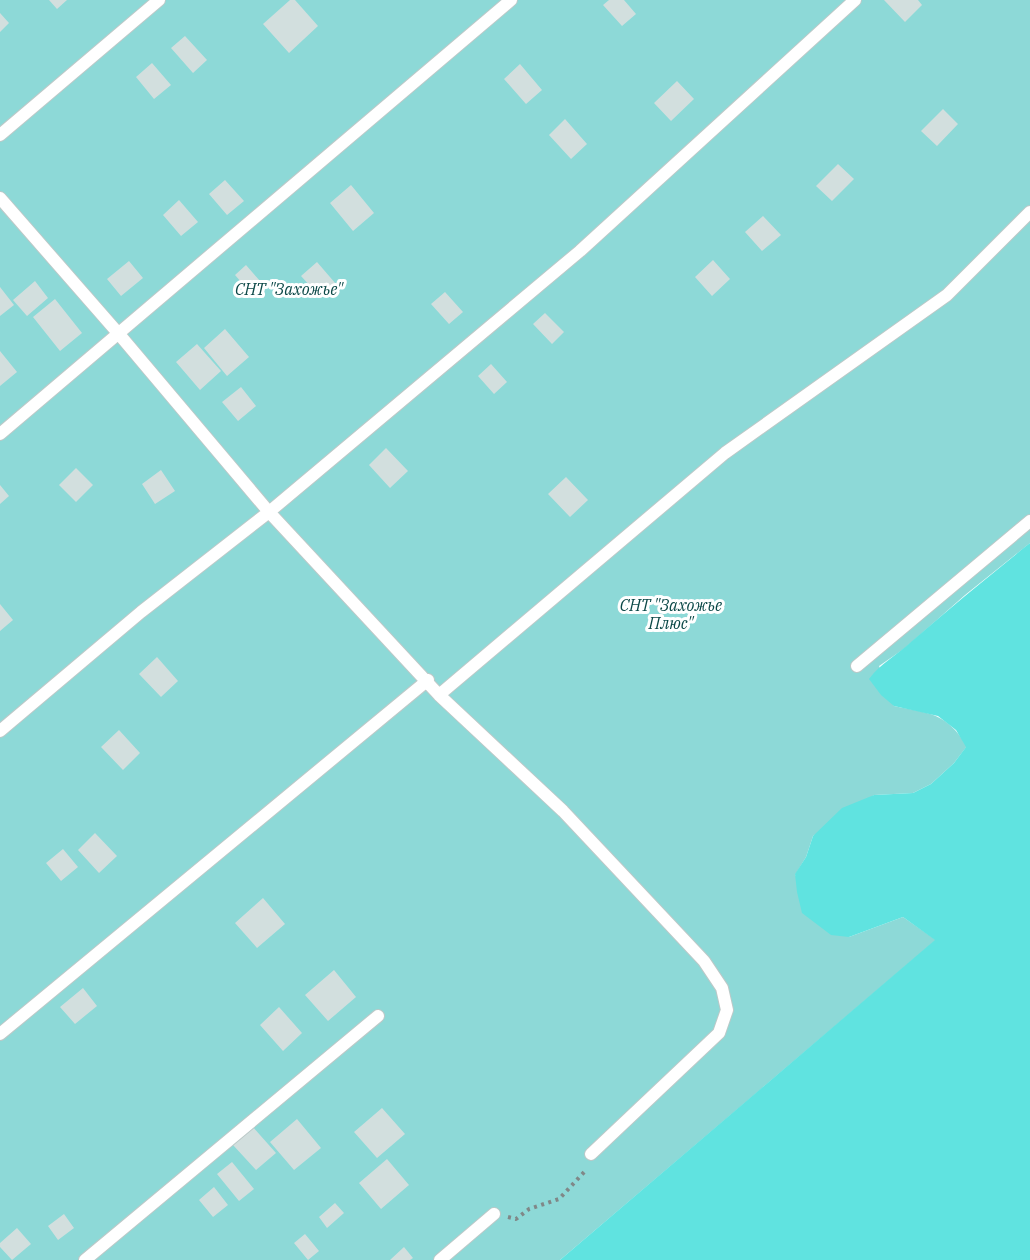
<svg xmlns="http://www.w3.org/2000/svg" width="1030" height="1260" viewBox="0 0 1030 1260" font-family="'IBM Plex Serif',serif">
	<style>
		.green { fill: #8dd9d7 }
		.forest { fill: #60e3e0 }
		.building { fill: #d2dfde }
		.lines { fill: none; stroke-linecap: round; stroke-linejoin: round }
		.service-casing { stroke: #bcc9c8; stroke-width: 14 }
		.path { stroke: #808888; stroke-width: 4; stroke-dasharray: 3 4.5; stroke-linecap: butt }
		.service { stroke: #fff; stroke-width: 12 }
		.labels { text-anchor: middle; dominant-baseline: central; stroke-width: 6; stroke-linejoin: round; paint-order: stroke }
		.park-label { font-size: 16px; font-style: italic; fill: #0b4847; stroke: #fff }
	</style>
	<rect width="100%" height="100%" fill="#f0fdfd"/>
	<path class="green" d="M 0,0 L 1030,0 L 1030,543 L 965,595 L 905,648 L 879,666 L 894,706 C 931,714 945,712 967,746 L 954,763 L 931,784 L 913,793 L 874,795 L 813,836 L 806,857 L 795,875 L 849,937 L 903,917 L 936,940 L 560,1260 L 0,1260 Z"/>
	<path class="forest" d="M 1030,543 L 1030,1260 L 560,1260 L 935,940 L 903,917 L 849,937 L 831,935 L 802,913 L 797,892 L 795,874 L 806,857 L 813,836 L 842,808 L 874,795 L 913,793 L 931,784 L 954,763 L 966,747 L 956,730 L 938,716 L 894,706 L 881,695 L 869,679 C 881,663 897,655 911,642 C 950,608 990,575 1030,543 Z"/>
	<path class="building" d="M 49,0 L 67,0 L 57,9 Z
		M 290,0 L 295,0 L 318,26 L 289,53 L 263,24 Z
		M 609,0 L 624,0 L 636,14 L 622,26 L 603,5 Z
		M 884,0 L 918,0 L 922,5 L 905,22 Z
		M 0,13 L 9,23 L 0,32 Z
		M 185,36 L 207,60 L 193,73 L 171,48 Z
		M 152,63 L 171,85 L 154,99 L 136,77 Z
		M 520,64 L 542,90 L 526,104 L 504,79 Z
		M 677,81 L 694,99 L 671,121 L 654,103 Z
		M 943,109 L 958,124 L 937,146 L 921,131 Z
		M 565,119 L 587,144 L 571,159 L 549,135 Z
		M 838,164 L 854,179 L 832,201 L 816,186 Z
		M 225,180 L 244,201 L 227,215 L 209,194 Z
		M 351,185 L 374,213 L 353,231 L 330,203 Z
		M 179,200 L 198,222 L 181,236 L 163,215 Z
		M 763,216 L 781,235 L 762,251 L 745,232 Z
		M 713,260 L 730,279 L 712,296 L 695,277 Z
		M 129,261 L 143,278 L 121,296 L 107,279 Z
		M 317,262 L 336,284 L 321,298 L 301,276 Z
		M 246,265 L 260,281 L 249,291 L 235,275 Z
		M 35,281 L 48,298 L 27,316 L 13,300 Z
		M 0,287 L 14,305 L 0,316 Z
		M 445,292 L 463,312 L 449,324 L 431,304 Z
		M 55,299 L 82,333 L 60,351 L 33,317 Z
		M 545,313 L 564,332 L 552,344 L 533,324 Z
		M 225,329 L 249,357 L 227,376 L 204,348 Z
		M 197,344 L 221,371 L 200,390 L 176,362 Z
		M 0,351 L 17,372 L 0,386 Z
		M 491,364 L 507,382 L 494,394 L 478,376 Z
		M 241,387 L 256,406 L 238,421 L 222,402 Z
		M 386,448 L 408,471 L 390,488 L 369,465 Z
		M 76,468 L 93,485 L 76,502 L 59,485 Z
		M 161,470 L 175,491 L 155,504 L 142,484 Z
		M 566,477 L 588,500 L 570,517 L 548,494 Z
		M 0,485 L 9,496 L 0,504 Z
		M 0,604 L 13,620 L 0,631 Z
		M 157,657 L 178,681 L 161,697 L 139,674 Z
		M 119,730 L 140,753 L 123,770 L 101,747 Z
		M 95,833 L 117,856 L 99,873 L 78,850 Z
		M 63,849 L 78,867 L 61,881 L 46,863 Z
		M 263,898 L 285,924 L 257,948 L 235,923 Z
		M 334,970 L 356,997 L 328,1021 L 305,995 Z
		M 83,988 L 97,1006 L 75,1024 L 60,1007 Z
		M 279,1007 L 302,1033 L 283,1051 L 260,1025 Z
		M 382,1108 L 405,1134 L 377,1158 L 354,1132 Z
		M 297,1119 L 321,1148 L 294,1170 L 270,1142 Z
		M 253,1127 L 276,1153 L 256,1170 L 233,1145 Z
		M 387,1159 L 409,1185 L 381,1209 L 359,1183 Z
		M 232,1162 L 254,1189 L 239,1201 L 217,1174 Z
		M 214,1187 L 228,1205 L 213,1217 L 199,1200 Z
		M 335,1203 L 344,1213 L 327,1228 L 319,1217 Z
		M 64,1214 L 74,1228 L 58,1240 L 48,1226 Z
		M 17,1228 L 31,1244 L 12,1260 L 0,1247 L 0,1243 Z
		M 305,1234 L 319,1251 L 308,1260 L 294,1243 Z
		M 404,1247 L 413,1258 L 410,1260 L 390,1260 Z"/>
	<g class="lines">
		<g class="service-casing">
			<path id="service" d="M 0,135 L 159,0
				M 0,198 L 118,333 L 269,512 L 439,695 L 563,811 L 704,961 L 722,988 L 727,1010 L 719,1033 L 591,1154
				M 0,434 L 511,0
				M 857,666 L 1030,521
				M 439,695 L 725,453 L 947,295 L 1030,212
				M 0,731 L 141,612 L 269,512 L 580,251 L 855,0
				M 0,1034 L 428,680
				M 85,1260 L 378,1016
				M 440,1260 L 494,1214"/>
		</g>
		<path class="path" d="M 508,1217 L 516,1219 L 529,1209 L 559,1199 L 587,1169"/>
		<use href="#service" class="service"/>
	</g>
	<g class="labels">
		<g class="park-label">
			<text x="289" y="289">СНТ "Захожье"</text>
			<text x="671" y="605">СНТ "Захожье<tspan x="671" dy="18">Плюс"</tspan></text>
		</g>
	</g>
</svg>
